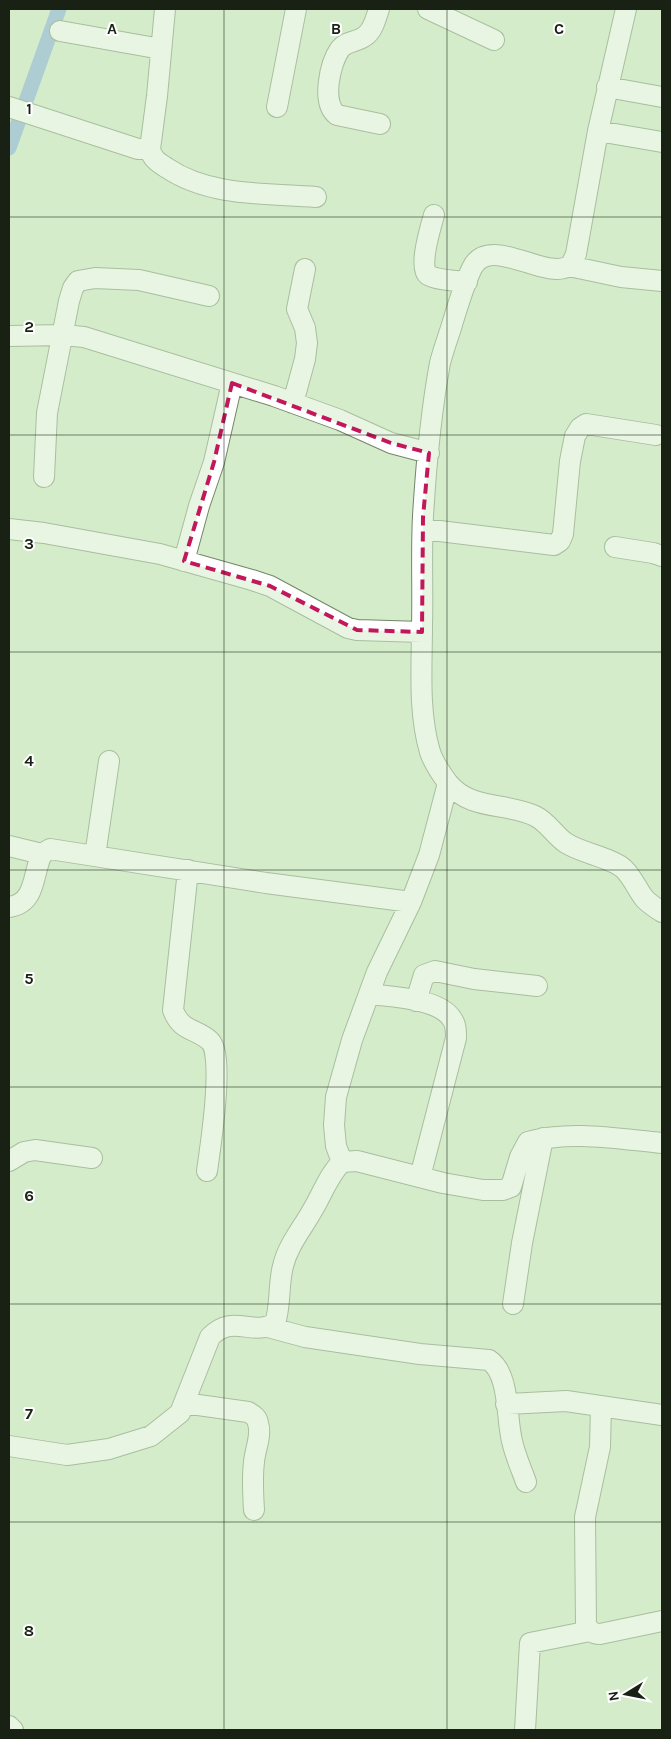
<svg xmlns="http://www.w3.org/2000/svg" width="671" height="1739" viewBox="0 0 671 1739" font-family="Karla,sans-serif">
	<style>
		.lines { fill: none; stroke-linecap: round; stroke-linejoin: round }
		.canal { stroke: #7da6dc; stroke-width: 15 }
		.minor-casing { stroke: #728768; stroke-width: 22 }
		.minor { stroke: #fff; stroke-width: 20 }
		.marked { fill: none; stroke: #c2185b; stroke-width: 4; stroke-dasharray: 10 6; stroke-linejoin: round }
		.grid { fill: none; stroke: #182114; stroke-width: 1; stroke-opacity: 0.55 }
		.grid-label { font-size: 16px; text-anchor: middle; font-weight: bold; fill: #182114; stroke: #fff; stroke-width: 4; stroke-linejoin: round; paint-order: stroke }
	</style>
	<rect width="100%" height="100%" fill="#d5ecca"/>
	<g class="lines">
		<path class="canal" d="M 26,101 L 59,9
			M 9,148 L 18,123"/>
		<g class="minor-casing">
			<path id="minor" d="M 165,9 L 157,96 L 150,149 C 152,159 159,163 167,168 C 210,197 267,193 316,197
				M 379,9 C 376,18 373,31 365,36 C 358,42 346,41 340,49 C 330,63 321,103 337,115 L 380,124
				M 428,9 L 494,40
				M 626,9 L 598,131 L 576,254 C 574,258 573,263 569,266 C 545,281 489,233 472,268 C 463,287 457,308 451,328 C 447,340 443,351 440,363 C 431,412 426,466 423,516 C 421,552 423,589 422,625 C 422,667 418,711 430,752 C 433,761 442,775 448,783 C 471,811 506,802 535,816 C 548,822 555,836 566,843 C 581,853 613,858 624,869 C 633,878 637,889 644,898 C 649,904 656,908 662,912
				M 60,31 L 161,49
				M 607,87 L 662,97
				M 9,107 L 138,149 L 150,149
				M 277,107 L 296,9
				M 598,131 L 662,142
				M 434,215 C 431,226 418,268 428,275 C 436,280 457,281 467,282
				M 569,266 L 621,277 L 662,281
				M 9,336 L 63,335 L 84,337 L 274,396 L 340,420 L 391,443 L 429,453
				M 293,403 L 305,359 L 307,343 L 305,328 L 297,309 L 305,269
				M 44,477 L 47,413 L 69,301 L 73,288 L 78,281 L 95,278 L 139,280 L 209,296
				M 9,529 L 44,533 L 160,554 L 252,580 L 270,586 L 348,628 L 357,630 L 422,632
				M 423,529 L 554,545 L 560,541 L 563,534 L 570,461 L 575,436 L 580,428 L 586,424 L 656,435
				M 615,547 L 653,553 L 662,556
				M 184,561 L 199,506 L 214,462 L 232,383
				M 9,846 L 42,854
				M 95,856 L 109,761
				M 188,870 L 173,1010 C 181,1032 196,1028 210,1041 C 225,1055 210,1149 207,1171
				M 9,907 C 37,903 32,874 42,854 L 50,849 L 266,883 L 411,902
				M 369,994 C 391,997 439,998 452,1019 C 456,1024 456,1031 456,1038 L 420,1177
				M 416,1001 L 424,975 L 435,971 L 474,979 L 537,986
				M 9,1161 L 24,1152 L 35,1150 L 92,1158
				M 342,1162 L 336,1146 L 334,1125 L 336,1097 L 352,1040 L 377,972 L 411,902 L 429,855 L 448,783
				M 513,1304 L 522,1243 L 543,1138
				M 268,1327 L 305,1337 L 420,1354 L 489,1360 C 510,1374 506,1417 512,1441 C 515,1455 521,1468 526,1482
				M 184,1403 L 248,1412 C 253,1415 257,1417 258,1423 C 262,1436 255,1449 254,1462 C 252,1478 253,1494 254,1510
				M 506,1404 L 566,1401 L 662,1415
				M 601,1406 L 600,1447 L 585,1517 L 586,1625 C 590,1631 593,1634 600,1634 L 662,1621
				M 9,1446 L 67,1455 L 109,1449 L 151,1436 L 180,1413 L 210,1337 C 233,1313 252,1337 275,1323 C 281,1305 278,1285 283,1266 C 288,1245 302,1229 312,1211 C 322,1195 329,1174 342,1162 L 357,1161 L 443,1183 L 483,1190 L 503,1190 L 511,1187 L 520,1157 L 528,1142 C 571,1130 618,1139 662,1143
				M 9,1726 L 13,1730
				M 525,1730 L 530,1643 L 590,1631"/>
		</g>
		<use href="#minor" class="minor"/>
	</g>
	<path d="M0 0H671V1739H0ZM 232,383 L 391,443 L 429,453 L 423,517 L 422,632 L 357,630 L 270,586 L 184,561 L 214,462 Z" fill="#d5ecca" fill-opacity=".55" fill-rule="evenodd"/>
	<path class="marked" d="M 232,383 L 391,443 L 429,453 L 423,517 L 422,632 L 357,630 L 270,586 L 184,561 L 214,462 Z"/>
	<path class="grid" d="M 224,9 L 224,1730M 447,9 L 447,1730M 9,217 L 662,217M 9,435 L 662,435M 9,652 L 662,652M 9,870 L 662,870M 9,1087 L 662,1087M 9,1304 L 662,1304M 9,1522 L 662,1522"/>
	<g class="grid-label">
		<text x="112" y="34">A</text>
		<text x="336" y="34">B</text>
		<text x="559" y="34">C</text>
		<text x="29" y="114">1</text>
		<text x="29" y="332">2</text>
		<text x="29" y="549">3</text>
		<text x="29" y="766">4</text>
		<text x="29" y="984">5</text>
		<text x="29" y="1201">6</text>
		<text x="29" y="1419">7</text>
		<text x="29" y="1636">8</text>
	</g>
	<rect width="671" height="1739" fill="none" stroke="#182114" stroke-width="20"/>
	<g transform="translate(626 1694) rotate(260)" stroke="#ffffff" stroke-width="4" paint-order="stroke">
	<path d="M0-4L9 19L0 12L-9 19Z" fill="#182114"/>
	<text y="-8" font-size="14" font-weight="bold" text-anchor="middle" fill="#182114">N</text>
	</g>
</svg>
